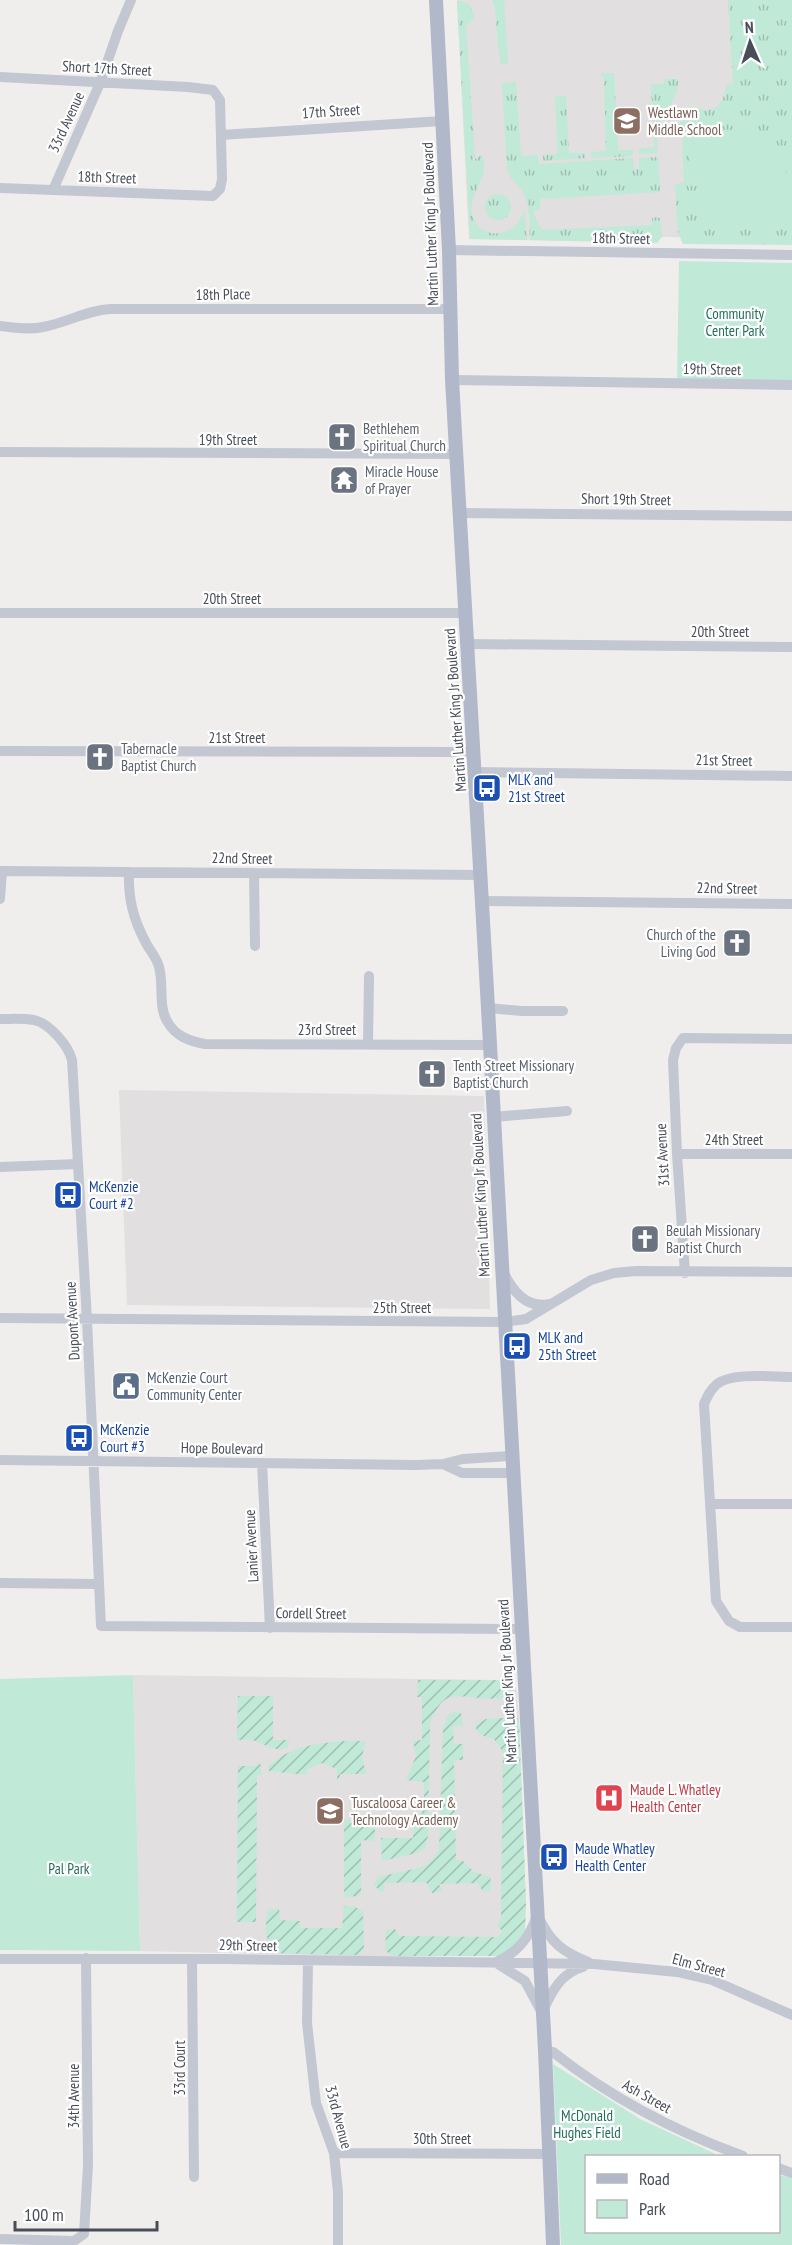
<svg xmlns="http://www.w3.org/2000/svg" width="792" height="2245" viewBox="0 0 792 2245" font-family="'PT Sans Narrow',sans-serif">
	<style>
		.education { fill: #e1dfdf }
		.grass { fill: url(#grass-tufts) }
		.park { fill: #c0e9d8 }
		.garden { fill: url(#garden-furrows) }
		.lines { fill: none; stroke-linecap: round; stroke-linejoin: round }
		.minor { stroke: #c2c7d1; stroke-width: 10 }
		.major { stroke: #b0b8c9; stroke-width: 14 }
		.labels { text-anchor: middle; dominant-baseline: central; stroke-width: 4.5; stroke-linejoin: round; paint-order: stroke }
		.street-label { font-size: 15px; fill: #484d58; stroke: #fff }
		.education-label { font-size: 15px; fill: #785e54; stroke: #fff; text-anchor: start }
		.park-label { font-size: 15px; fill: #227058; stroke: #fff }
		.worship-label { font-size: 15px; fill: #5b616d; stroke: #fff; text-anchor: start }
		.transit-label { font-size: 15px; fill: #164399; stroke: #fff; text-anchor: start }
		.service-label { font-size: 15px; fill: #4e5e75; stroke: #fff; text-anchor: start }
		.health-label { font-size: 15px; fill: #be3a42; stroke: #fff; text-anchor: start }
	</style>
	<defs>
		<pattern id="grass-tufts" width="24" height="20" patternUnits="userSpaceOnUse" patternTransform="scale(1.5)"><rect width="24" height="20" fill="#c0e9d8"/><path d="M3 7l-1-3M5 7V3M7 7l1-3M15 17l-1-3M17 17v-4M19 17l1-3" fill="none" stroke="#9ebfb2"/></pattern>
		<pattern id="garden-furrows" width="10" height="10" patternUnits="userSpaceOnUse" patternTransform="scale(1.5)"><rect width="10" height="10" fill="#c0e9d8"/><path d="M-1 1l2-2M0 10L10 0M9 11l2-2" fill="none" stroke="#9ebfb2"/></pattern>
	</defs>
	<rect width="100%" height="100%" fill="#f0eeed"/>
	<path class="education" d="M 457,0 L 792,0 L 792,239 L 662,237 L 657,243 L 469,239 Z
		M 119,1090 L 484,1096 L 490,1309 L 127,1305 Z
		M 133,1675 L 500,1680 L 514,1686 L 517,1691 L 519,1718 L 526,1904 L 500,1956 L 352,1956 L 140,1951 Z"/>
	<path class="grass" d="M 492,0 L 504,0 L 508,64 L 501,64 L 498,47 L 495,8 Z
		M 728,0 L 792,0 L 792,245 L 683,244 L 678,233 L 675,185 L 684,182 L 682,144 L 686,129 L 678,125 C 683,121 682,109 692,107 C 697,106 701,110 706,110 C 721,110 724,98 726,86 L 733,84 Z
		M 457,1 L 463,1 L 466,4 L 469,4 L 475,17 L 466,26 L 475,156 L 472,160 L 475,162 L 475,159 L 482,155 C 491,179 468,192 472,213 C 478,243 518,239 524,209 L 527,240 L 470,239 Z
		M 601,73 L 614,73 L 618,150 L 633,150 L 633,156 L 591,158 L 591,152 L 606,151 L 604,77 L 601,77 Z
		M 665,79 L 678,79 C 679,96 669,105 662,119 C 658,130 657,142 657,153 L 639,154 L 639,149 L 654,147 L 651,84 L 663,84 Z
		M 516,82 L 521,156 L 538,155 L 539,164 L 633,158 L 634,169 L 639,169 L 639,158 L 658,157 L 660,192 L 540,199 L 540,209 L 534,211 L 534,214 L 542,230 L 652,225 L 652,218 L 657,217 L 661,219 L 660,220 L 662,236 L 657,243 L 530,240 C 529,225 531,205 523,192 C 517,184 510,180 507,169 L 502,83 Z
		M 566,96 L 569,153 L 585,153 L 586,158 L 543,161 L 543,155 L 558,154 L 555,97 Z
		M485 207a13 13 0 1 1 26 0a13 13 0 1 1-26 0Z"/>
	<path class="park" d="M 689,128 L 732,130 L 756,140 L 778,158 L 792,182 L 792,228 L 709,225 L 701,217 L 701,186 L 691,186 Z
		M 679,261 L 792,263 L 792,381 L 677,380 Z
		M 133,1675 L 140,1951 L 0,1950 L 0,1679 Z
		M 553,2064 L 640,2119 L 720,2156 L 586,2156 L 586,2232 L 778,2232 L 779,2175 L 792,2178 L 792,2245 L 561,2245 Z"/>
	<path class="garden" d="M 418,1680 L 500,1680 L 512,1685 C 512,1686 510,1693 510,1694 C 502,1706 459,1691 446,1699 C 438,1704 434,1715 430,1722 L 428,1836 L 425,1848 L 417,1853 L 382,1861 L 381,1838 L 413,1838 L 414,1818 L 420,1818 L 424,1807 L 424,1782 L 406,1780 L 416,1756 L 413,1741 L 422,1740 L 422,1697 L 417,1697 Z
		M 238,1696 L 273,1696 L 273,1740 L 289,1740 L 288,1747 C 277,1754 264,1743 252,1740 C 247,1739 242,1740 237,1740 Z
		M 454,1712 L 461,1713 L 463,1725 L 453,1726 L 454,1744 L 463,1744 L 463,1760 L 454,1760 L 456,1860 L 463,1861 L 474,1872 L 490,1877 L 491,1883 L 490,1890 L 483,1892 L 478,1883 L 439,1884 L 442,1892 L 432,1893 L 426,1882 L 384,1883 L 385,1890 L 380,1892 L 374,1884 L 378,1877 L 423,1867 L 429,1863 L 439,1850 L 443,1728 L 448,1715 Z
		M 497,1718 L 519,1718 L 526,1904 L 525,1932 L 518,1946 L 500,1956 L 394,1956 L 387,1952 L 385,1948 L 386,1930 L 395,1929 L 399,1936 L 497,1937 L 503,1932 L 497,1925 L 501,1919 L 503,1752 L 494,1739 C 484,1736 477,1735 475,1725 L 486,1719 Z
		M 343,1741 L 366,1741 L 362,1756 L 366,1774 L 340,1774 L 340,1779 L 337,1779 L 337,1769 L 322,1763 L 307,1769 L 307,1775 L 269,1771 L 268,1766 C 292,1746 313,1744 343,1741 Z
		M 257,1762 L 261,1765 L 262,1774 L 257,1776 L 256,1922 L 237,1922 L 238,1766 L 257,1766 Z
		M 375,1819 L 375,1838 L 372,1841 L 361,1840 L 361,1892 L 358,1896 L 344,1897 L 344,1820 Z
		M 344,1906 L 354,1906 L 363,1912 L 364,1947 L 362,1952 L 357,1955 L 274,1953 C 265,1942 264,1922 269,1909 L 279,1908 L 280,1920 L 300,1921 L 300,1928 L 342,1928 Z"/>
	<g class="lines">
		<path class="minor" d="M 0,77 L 188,87 L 213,90 L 220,100 L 222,179 L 220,189 L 213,196 L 0,188
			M 221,135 L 442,121
			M 53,190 L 100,83 L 118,31 L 131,0
			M 449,250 L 792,255
			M 0,326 C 14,328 29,330 43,327 C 66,323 87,310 111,309 L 450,309
			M 452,380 L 792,385
			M 0,452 L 456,454
			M 459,513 L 792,516
			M 0,613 L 465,613
			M 468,644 L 792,647
			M 0,751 L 473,752
			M 475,772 L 792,776
			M 0,871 L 2,871 L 0,899
			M 2,871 L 481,875
			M 129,872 C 128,898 133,919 146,943 C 150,951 157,958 159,967 C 164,984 158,1006 167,1021 C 175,1036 189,1041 205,1044 L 489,1045
			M 254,873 L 255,946
			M 482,901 L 792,904
			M 488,1008 L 522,1011 L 563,1011
			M 0,1019 C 11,1019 23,1018 34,1020 C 50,1024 68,1045 72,1060 L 87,1320 L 101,1626 L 521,1629
			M 368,1044 L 369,976
			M 493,1117 L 567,1111
			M 677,1154 L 792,1154
			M 0,1167 L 78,1164
			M 504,1273 C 513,1292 527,1309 550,1304
			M 685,1273 L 677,1154 L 673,1060 L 676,1048 L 683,1038 L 792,1039
			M 0,1318 L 504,1322 L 526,1319 L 591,1280 L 614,1273 L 636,1271 L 792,1272
			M 792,1377 C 772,1377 732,1372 717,1384 C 710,1390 707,1397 704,1404 L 716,1601 L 729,1621 L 740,1627 L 792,1627
			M 0,1460 L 416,1465 L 443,1464 L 463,1459 L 511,1456
			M 262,1463 L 270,1628
			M 443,1464 L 462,1473 L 512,1473
			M 711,1504 L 792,1504
			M 0,1583 L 98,1584
			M 539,1918 C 551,1943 563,1952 588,1962
			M 0,1959 L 224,1959 L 594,1964 L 677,1972 L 712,1980 L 792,2015
			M 192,1959 L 194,2177
			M 308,1961 L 307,2023 L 316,2103 L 334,2153 L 338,2192 L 338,2245
			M 498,1961 C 518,1952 529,1938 536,1918
			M 498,1964 L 525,1981 L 542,2013
			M 543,2011 C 552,1991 561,1973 583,1967
			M 545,2050 L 553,2052 C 611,2098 674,2131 743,2156
			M 334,2153 L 550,2154
			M 778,2168 L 792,2173
			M 0,2239 L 74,2241 L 84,2234 L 88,2165 L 86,1958"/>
		<path class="major" d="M 436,0 L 449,250 L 452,380 L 488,1008 L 545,2050 L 553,2245"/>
	</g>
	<defs>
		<g id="school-square" transform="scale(1.5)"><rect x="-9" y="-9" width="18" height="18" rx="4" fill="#8d6e63" stroke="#fff"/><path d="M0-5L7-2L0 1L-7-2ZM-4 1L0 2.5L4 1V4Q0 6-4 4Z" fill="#fff"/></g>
		<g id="church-square" transform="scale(1.5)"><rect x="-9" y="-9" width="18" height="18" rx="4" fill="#6b7280" stroke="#fff"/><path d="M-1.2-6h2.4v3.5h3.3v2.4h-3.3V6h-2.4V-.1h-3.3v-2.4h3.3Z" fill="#fff"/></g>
		<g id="temple-square" transform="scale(1.5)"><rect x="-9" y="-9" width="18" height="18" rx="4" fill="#6b7280" stroke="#fff"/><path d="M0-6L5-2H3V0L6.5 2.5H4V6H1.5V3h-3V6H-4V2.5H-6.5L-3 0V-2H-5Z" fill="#fff"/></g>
		<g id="bus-square" transform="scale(1.5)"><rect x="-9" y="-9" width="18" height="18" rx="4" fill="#1a4fb4" stroke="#fff"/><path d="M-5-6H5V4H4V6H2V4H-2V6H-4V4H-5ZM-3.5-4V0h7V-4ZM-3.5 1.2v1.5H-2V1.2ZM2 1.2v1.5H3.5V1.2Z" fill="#fff"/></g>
		<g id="civic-square" transform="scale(1.5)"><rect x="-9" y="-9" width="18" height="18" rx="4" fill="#5c6f8a" stroke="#fff"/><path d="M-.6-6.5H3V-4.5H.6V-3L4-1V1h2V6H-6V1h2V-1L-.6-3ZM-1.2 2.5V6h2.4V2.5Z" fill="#fff"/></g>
		<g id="hospital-square" transform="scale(1.5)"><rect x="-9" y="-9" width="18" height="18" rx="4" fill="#e0444e" stroke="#fff"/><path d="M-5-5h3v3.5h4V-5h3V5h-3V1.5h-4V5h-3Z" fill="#fff"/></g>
	</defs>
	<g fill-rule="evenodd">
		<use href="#school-square" x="627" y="121"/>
		<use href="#church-square" x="342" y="437"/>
		<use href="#temple-square" x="344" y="480"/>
		<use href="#church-square" x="100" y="757"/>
		<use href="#bus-square" x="487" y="788"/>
		<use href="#church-square" x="737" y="943"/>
		<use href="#church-square" x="432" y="1074"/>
		<use href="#bus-square" x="68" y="1195"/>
		<use href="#church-square" x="645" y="1239"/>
		<use href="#bus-square" x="517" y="1346"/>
		<use href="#civic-square" x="126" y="1386"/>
		<use href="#bus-square" x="79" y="1438"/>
		<use href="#hospital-square" x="609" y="1798"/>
		<use href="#school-square" x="330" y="1811"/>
		<use href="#bus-square" x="554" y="1857"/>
	</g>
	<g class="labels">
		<g class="street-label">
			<text transform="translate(107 68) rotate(3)">Short 17th Street</text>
			<text transform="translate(331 111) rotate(-4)">17th Street</text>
			<text transform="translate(66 122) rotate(-65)">33rd Avenue</text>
			<text transform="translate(107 177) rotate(2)">18th Street</text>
			<text transform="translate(430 224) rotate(-92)">Martin Luther King Jr Boulevard</text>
			<text transform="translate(621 238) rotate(1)">18th Street</text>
			<text transform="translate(223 294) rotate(-1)">18th Place</text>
			<text transform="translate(712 369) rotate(1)">19th Street</text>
			<text x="228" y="439">19th Street</text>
			<text transform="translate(626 499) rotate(1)">Short 19th Street</text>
			<text x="232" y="598">20th Street</text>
			<text x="720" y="631">20th Street</text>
			<text transform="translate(455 710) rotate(-94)">Martin Luther King Jr Boulevard</text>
			<text x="237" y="737">21st Street</text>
			<text transform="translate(724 760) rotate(1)">21st Street</text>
			<text transform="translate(242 858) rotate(1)">22nd Street</text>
			<text transform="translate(727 888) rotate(1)">22nd Street</text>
			<text x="327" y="1029">23rd Street</text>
			<text x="734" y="1139">24th Street</text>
			<text transform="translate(662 1155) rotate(-93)">31st Avenue</text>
			<text transform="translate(480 1195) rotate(-93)">Martin Luther King Jr Boulevard</text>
			<text x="402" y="1307">25th Street</text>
			<text transform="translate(72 1321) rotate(-93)">Dupont Avenue</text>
			<text transform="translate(222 1448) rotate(1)">Hope Boulevard</text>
			<text transform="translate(251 1546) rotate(-93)">Lanier Avenue</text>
			<text transform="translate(311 1613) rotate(1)">Cordell Street</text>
			<text transform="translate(507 1681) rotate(-93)">Martin Luther King Jr Boulevard</text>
			<text transform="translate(248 1945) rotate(1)">29th Street</text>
			<text transform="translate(699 1965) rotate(15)">Elm Street</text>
			<text transform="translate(179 2068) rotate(-90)">33rd Court</text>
			<text transform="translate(73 2096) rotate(-90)">34th Avenue</text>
			<text transform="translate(647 2096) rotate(29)">Ash Street</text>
			<text transform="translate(339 2117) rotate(75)">33rd Avenue</text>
			<text x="442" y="2138">30th Street</text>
		</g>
		<g class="education-label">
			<text x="648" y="112">Westlawn<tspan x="648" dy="17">Middle School</tspan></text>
			<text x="351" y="1802">Tuscaloosa Career &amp;<tspan x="351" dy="17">Technology Academy</tspan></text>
		</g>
		<g class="park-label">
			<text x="735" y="313">Community<tspan x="735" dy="17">Center Park</tspan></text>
			<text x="69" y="1868">Pal Park</text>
			<text x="587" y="2115">McDonald<tspan x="587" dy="17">Hughes Field</tspan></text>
		</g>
		<g class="worship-label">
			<text x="363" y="428">Bethlehem<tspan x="363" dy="17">Spiritual Church</tspan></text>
			<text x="365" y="471">Miracle House<tspan x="365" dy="17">of Prayer</tspan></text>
			<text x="121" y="748">Tabernacle<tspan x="121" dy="17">Baptist Church</tspan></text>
			<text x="716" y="934" text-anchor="end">Church of the<tspan x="716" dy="17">Living God</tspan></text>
			<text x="453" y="1065">Tenth Street Missionary<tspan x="453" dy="17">Baptist Church</tspan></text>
			<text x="666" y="1230">Beulah Missionary<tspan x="666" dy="17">Baptist Church</tspan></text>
		</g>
		<g class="transit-label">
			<text x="508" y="779">MLK and<tspan x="508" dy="17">21st Street</tspan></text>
			<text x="89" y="1186">McKenzie<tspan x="89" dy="17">Court #2</tspan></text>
			<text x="538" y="1337">MLK and<tspan x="538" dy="17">25th Street</tspan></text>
			<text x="100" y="1429">McKenzie<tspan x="100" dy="17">Court #3</tspan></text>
			<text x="575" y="1848">Maude Whatley<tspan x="575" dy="17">Health Center</tspan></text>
		</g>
		<g class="service-label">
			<text x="147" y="1377">McKenzie Court<tspan x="147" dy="17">Community Center</tspan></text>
		</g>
		<g class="health-label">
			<text x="630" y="1789">Maude L. Whatley<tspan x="630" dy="17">Health Center</tspan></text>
		</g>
	</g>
	<rect x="585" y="2155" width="195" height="78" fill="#ffffff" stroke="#b6b8bc" stroke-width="1.5"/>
	<rect x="597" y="2174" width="30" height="9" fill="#b0b8c9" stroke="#b6b8bc" stroke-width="1.5"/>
	<text x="639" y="2185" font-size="18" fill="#484d58">Road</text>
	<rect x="597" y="2200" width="30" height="18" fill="#c0e9d8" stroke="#b6b8bc" stroke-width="1.5"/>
	<text x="639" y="2215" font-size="18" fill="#484d58">Park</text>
	<g transform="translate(750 42) rotate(357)" stroke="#ffffff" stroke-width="4.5" paint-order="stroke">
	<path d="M0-4.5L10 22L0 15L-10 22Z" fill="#484d58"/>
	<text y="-9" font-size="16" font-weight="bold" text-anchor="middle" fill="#484d58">N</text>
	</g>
	<path d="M15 2221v9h142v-9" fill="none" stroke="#484d58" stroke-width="3"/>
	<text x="24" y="2221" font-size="18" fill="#484d58" stroke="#ffffff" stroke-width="4.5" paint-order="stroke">100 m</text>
</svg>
